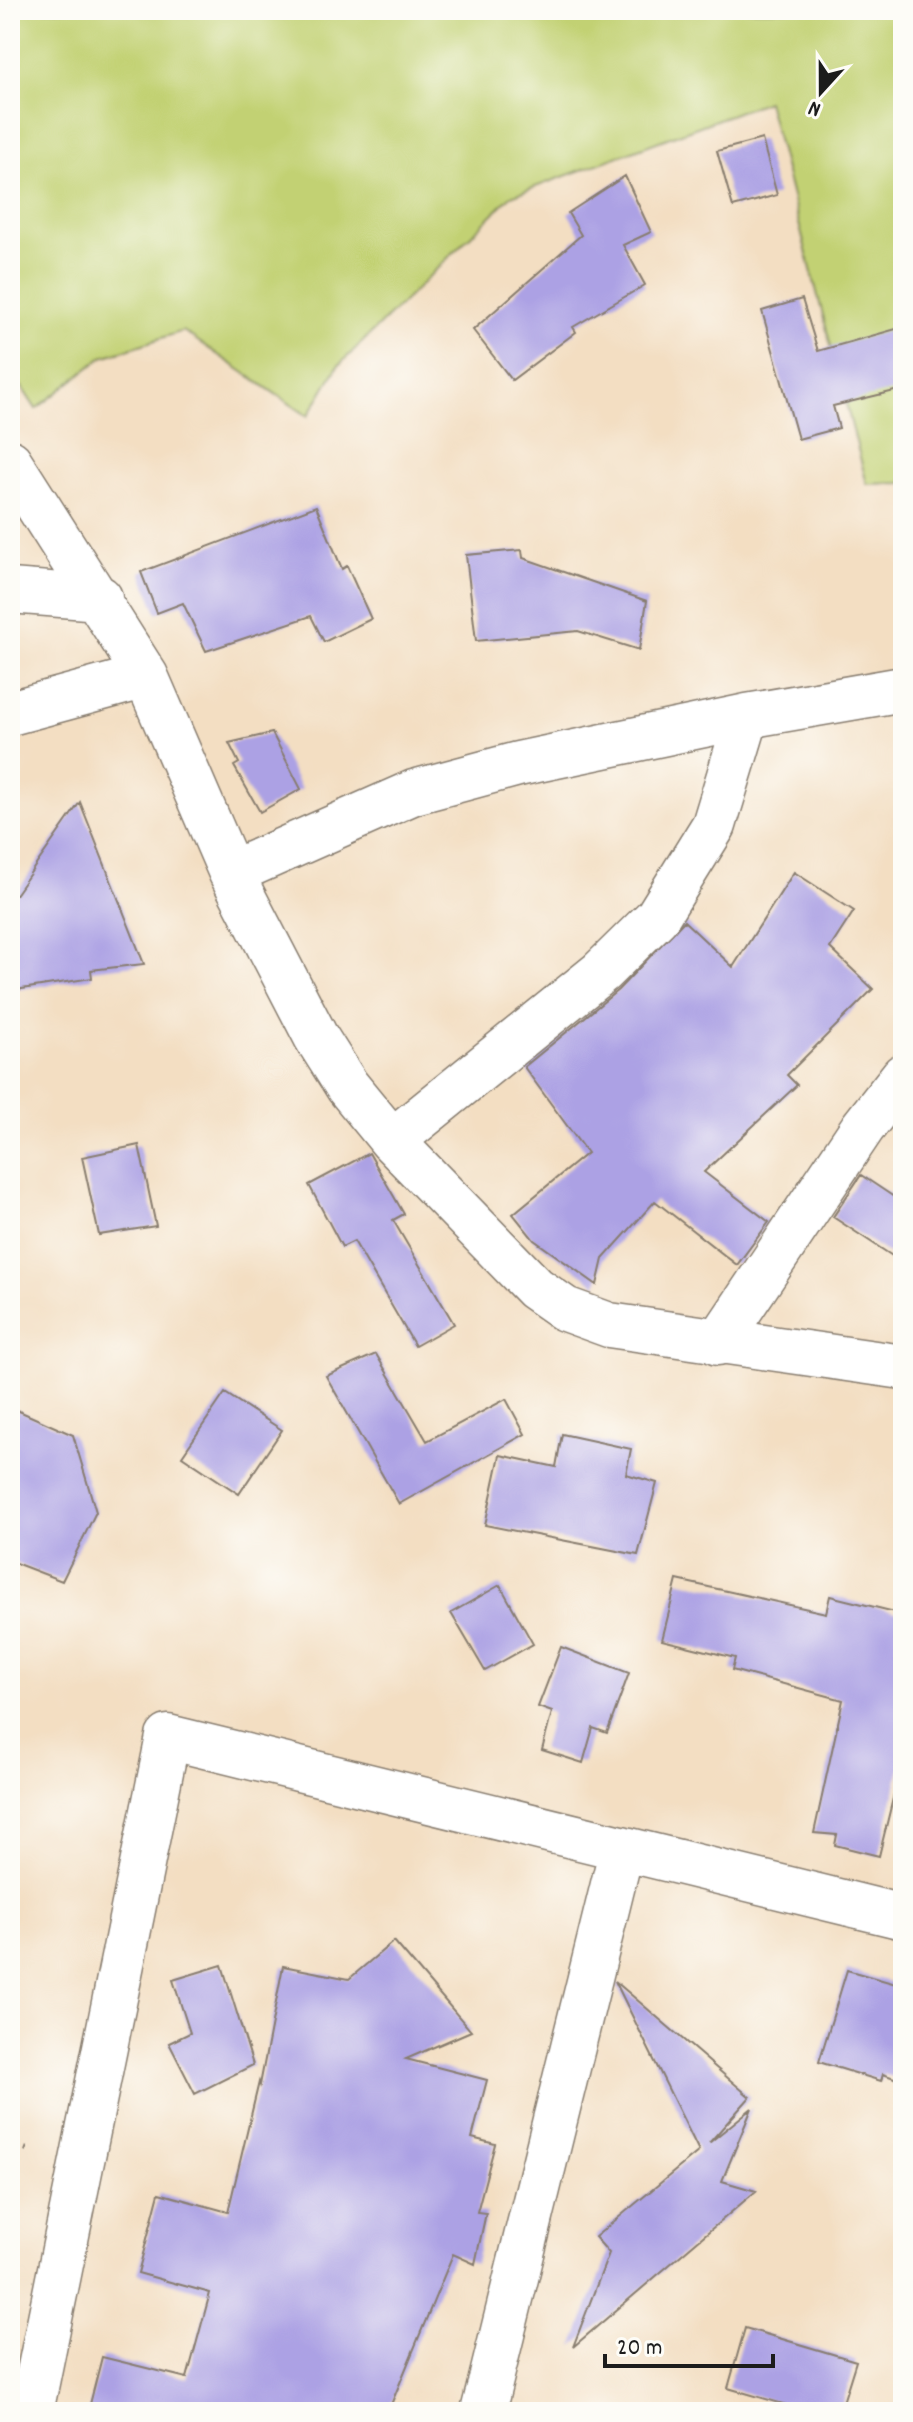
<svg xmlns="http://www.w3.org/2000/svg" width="913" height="2422" viewBox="0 0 913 2422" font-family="Dekko,sans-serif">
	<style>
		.green { fill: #c2d173; stroke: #6f7648; stroke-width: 2 }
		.building { fill: #aca1e4 }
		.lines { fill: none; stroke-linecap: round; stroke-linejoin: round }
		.minor-casing { stroke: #887d6f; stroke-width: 47 }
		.path { stroke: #887d6f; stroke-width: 5; stroke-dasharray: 2 6; stroke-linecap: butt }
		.minor { stroke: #fff; stroke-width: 44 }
	</style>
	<rect width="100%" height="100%" fill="#fdfcf7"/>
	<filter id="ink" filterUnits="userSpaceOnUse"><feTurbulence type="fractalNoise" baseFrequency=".0125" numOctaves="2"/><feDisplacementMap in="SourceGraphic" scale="16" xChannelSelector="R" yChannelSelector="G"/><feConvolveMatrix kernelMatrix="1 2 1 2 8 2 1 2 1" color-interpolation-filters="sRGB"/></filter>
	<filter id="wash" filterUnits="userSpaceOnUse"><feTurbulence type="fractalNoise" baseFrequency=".006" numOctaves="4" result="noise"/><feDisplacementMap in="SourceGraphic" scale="32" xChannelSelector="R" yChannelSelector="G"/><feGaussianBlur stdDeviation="1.8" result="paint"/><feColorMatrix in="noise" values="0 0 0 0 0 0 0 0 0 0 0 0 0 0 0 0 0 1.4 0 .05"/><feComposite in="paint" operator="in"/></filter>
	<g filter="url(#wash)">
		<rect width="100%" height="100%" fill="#f3dec2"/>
		<path class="green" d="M 10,10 L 903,10 L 903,483 L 867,484 L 767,101 L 511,196 L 338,366 L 308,416 L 183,331 L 103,357 L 36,409 L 10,369 Z"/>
		<g id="blocks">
			<path class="building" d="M 762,139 L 777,195 L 733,207 L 717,151 Z
				M 625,176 L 651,232 L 623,245 L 645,285 L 573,327 L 576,332 L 512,380 L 473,330 L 581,235 L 568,213 Z
				M 802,299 L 818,351 L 903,327 L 903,389 L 833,406 L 839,428 L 798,439 L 762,311 Z
				M 316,506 L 342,569 L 347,566 L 371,619 L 324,642 L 311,616 L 206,651 L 183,603 L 157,613 L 141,572 Z
				M 522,550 L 523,558 L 647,601 L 639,650 L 578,631 L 476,641 L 466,555 Z
				M 272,733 L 301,789 L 260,812 L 234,766 L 239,763 L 229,743 Z
				M 80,802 L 144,964 L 91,970 L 92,978 L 15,990 L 10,957 L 10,902 Z
				M 794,872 L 854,911 L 830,948 L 873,989 L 787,1075 L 797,1085 L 704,1172 L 769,1222 L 737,1265 L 655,1201 L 603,1259 L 597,1285 L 534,1240 L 513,1214 L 587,1153 L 524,1067 L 618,990 L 684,921 L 733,967 Z
				M 139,1145 L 156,1226 L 99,1235 L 82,1157 Z
				M 369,1153 L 404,1214 L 393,1220 L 454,1324 L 415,1346 L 354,1241 L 342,1247 L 309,1185 Z
				M 861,1175 L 903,1203 L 903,1263 L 833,1217 Z
				M 376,1354 L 427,1441 L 506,1399 L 525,1434 L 399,1504 L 326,1376 Z
				M 225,1393 L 282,1430 L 239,1494 L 182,1456 Z
				M 10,1407 L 73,1435 L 96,1512 L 62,1581 L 10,1561 Z
				M 562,1434 L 631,1449 L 626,1474 L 657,1483 L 638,1555 L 485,1525 L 500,1455 L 556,1467 Z
				M 677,1580 L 826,1613 L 830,1596 L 903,1614 L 903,1757 L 879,1856 L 835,1845 L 837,1835 L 814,1833 L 843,1700 L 732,1670 L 735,1658 L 662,1640 Z
				M 500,1585 L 533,1644 L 485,1671 L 451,1613 Z
				M 561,1647 L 629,1673 L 607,1733 L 593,1728 L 583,1763 L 542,1750 L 552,1712 L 538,1707 Z
				M 394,1941 L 471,2031 L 406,2059 L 487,2080 L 472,2138 L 495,2144 L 477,2212 L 486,2213 L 475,2264 L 453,2254 L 388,2412 L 88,2412 L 102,2357 L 187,2378 L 210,2293 L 138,2273 L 159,2193 L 228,2212 L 259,2082 L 260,2085 L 283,1966 L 349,1979 Z
				M 222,1965 L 253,2065 L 195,2094 L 169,2043 L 190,2033 L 173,1980 Z
				M 847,1970 L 903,1986 L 903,2081 L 883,2074 L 881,2081 L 819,2062 Z
				M 615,1981 L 750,2097 L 709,2143 L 752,2108 L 722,2181 L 756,2191 L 573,2347 L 609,2253 L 595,2237 L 699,2151 Z
				M 745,2328 L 856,2361 L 840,2412 L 811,2412 L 728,2388 Z"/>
		</g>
	</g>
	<g filter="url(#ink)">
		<use href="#blocks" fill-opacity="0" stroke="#887d6f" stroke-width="2"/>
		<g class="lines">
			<g class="minor-casing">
				<path id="minor" d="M 10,462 L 146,676 L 231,873 L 316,1037 L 347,1086 L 392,1141 L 535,1288 L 565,1309 L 609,1325 L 903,1367
					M 10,591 L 100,598
					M 10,713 L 146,676
					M 231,873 L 414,792 L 518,764 L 747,716 L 903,689
					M 392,1141 L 601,972 L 657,917 L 714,825 L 747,716
					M 718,1343 L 863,1127 L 903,1076
					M 31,2412 L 168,1737 L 903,1917
					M 483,2412 L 622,1848"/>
			</g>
			<path class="path" d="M 10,2143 L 31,2151"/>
			<use href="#minor" class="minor"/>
		</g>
	</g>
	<rect width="913" height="2422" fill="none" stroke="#fdfcf7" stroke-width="40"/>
	<g transform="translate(821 92) rotate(201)" stroke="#fdfcf7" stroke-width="6" paint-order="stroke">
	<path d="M0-6L14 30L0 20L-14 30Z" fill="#1c1c1c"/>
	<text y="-12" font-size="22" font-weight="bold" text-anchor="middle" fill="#1c1c1c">N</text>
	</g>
	<path d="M605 2354v12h168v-12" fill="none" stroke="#1c1c1c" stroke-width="4"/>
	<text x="617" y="2354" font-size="24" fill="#1c1c1c" stroke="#fdfcf7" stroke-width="6" paint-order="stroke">20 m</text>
</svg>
